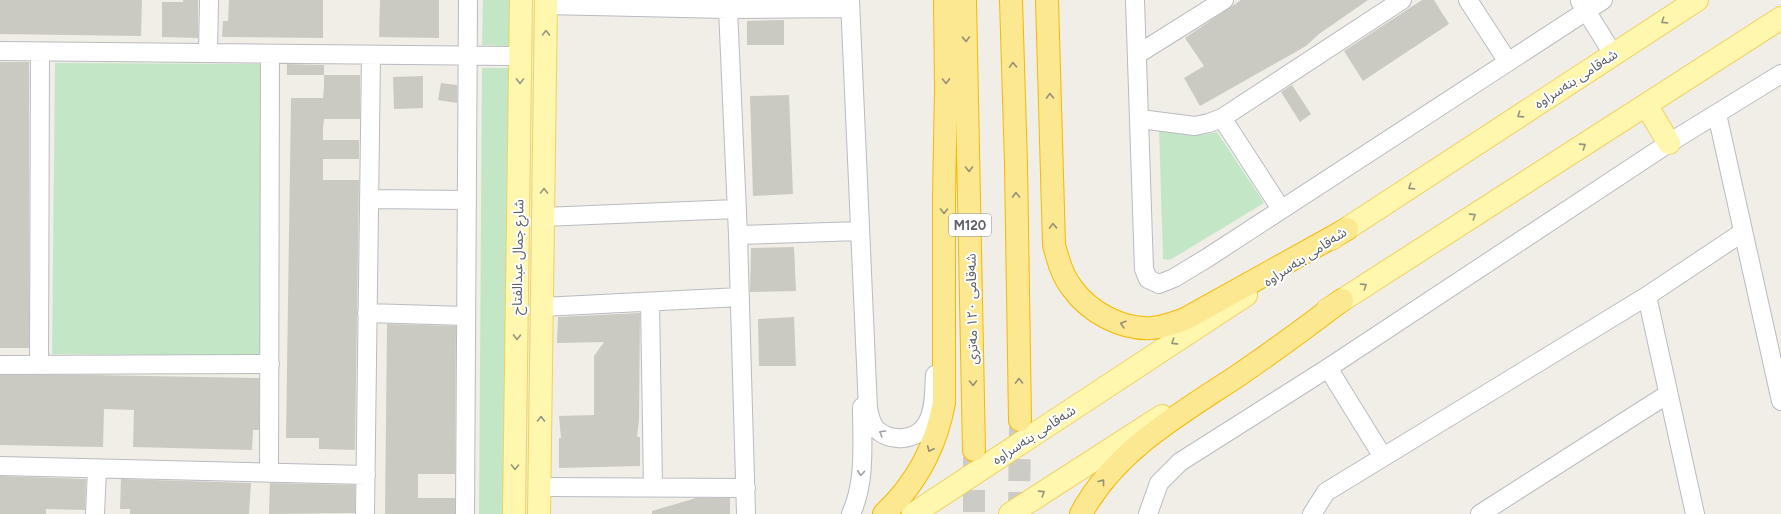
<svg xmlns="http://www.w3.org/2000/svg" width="1781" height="514" viewBox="0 0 1781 514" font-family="Figtree,'Noto Sans Arabic',sans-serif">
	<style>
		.green { fill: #c3e7c6 }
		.building { fill: #cbcac2 }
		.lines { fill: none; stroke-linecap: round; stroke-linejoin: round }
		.highway-tunnel { stroke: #cccbc6; stroke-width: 22; stroke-dasharray: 22 11; stroke-linecap: butt }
		.minor-casing { stroke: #b9bbc0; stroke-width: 20 }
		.major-casing { stroke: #f1d15f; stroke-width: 24 }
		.highway-casing { stroke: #f5b902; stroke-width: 24 }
		.minor { stroke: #fff; stroke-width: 18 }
		.major { stroke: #fef7ad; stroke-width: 22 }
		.highway { stroke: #fce891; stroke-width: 22 }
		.oneway { stroke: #969680 }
		.oneway2 { stroke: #959076 }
		.oneway3 { stroke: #9ea0a4 }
		.labels { text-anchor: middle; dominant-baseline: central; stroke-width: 4; stroke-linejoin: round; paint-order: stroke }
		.shield { fill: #fff; stroke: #8e9095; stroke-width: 1 }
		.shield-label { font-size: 13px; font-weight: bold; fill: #5e6167 }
		.street-label { font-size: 14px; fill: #5e6167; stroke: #fff }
	</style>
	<rect width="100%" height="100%" fill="#f0eee6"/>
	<path class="green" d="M 483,0 L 512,0 L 511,46 L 482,45 Z
		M 55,63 L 266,64 L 263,355 L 52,354 Z
		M 482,68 L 511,68 L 505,514 L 479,514 Z
		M 1159,129 L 1203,135 L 1217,132 L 1264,203 L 1170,260 L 1163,259 Z"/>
	<path class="building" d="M 0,0 L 142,0 L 141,36 L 0,34 Z
		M 183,0 L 198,0 L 198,38 L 162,37 L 162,2 L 183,2 Z
		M 229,0 L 323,0 L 323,38 L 222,37 L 223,21 L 228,21 Z
		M 380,0 L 439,0 L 439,38 L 379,37 Z
		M 1241,0 L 1368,0 L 1319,34 L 1306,46 L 1200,106 L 1184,78 L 1204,66 L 1185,38 Z
		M 1422,0 L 1434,0 L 1449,24 L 1363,81 L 1344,51 Z
		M 784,20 L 784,45 L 747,45 L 747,21 Z
		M 0,62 L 29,62 L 29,348 L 0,348 Z
		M 287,64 L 324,65 L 324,75 L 360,75 L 360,119 L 324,119 L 323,129 L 323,140 L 359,140 L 359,159 L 323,159 L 323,180 L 359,180 L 355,450 L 319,449 L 319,438 L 286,438 L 291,98 L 323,98 L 324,87 L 324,75 L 287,75 Z
		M 423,76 L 423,108 L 394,109 L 393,77 Z
		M 441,83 L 457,85 L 457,103 L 438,100 Z
		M 1292,85 L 1311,114 L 1300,122 L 1281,92 Z
		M 789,95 L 793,194 L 753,196 L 750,96 Z
		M 794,247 L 796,291 L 750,292 L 751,248 Z
		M 640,313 L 639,420 L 637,437 L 640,437 L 640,466 L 559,468 L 559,438 L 561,438 L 559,416 L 594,415 L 594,356 L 604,342 L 557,343 L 558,317 Z
		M 794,317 L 796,366 L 759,366 L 758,319 Z
		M 387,324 L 456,326 L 455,474 L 418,474 L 418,498 L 455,498 L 455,514 L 385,514 Z
		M 0,375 L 92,375 L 259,378 L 259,430 L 253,430 L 252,450 L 133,447 L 134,410 L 104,409 L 103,447 L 0,445 Z
		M 0,476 L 86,479 L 85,510 L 46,509 L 46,514 L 0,514 Z
		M 121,479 L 251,483 L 249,514 L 130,514 L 130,509 L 120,509 Z
		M 270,483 L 355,485 L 355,513 L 269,514 Z
		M 696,498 L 730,498 L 730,514 L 652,514 L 652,511 Z"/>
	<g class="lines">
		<path class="highway-tunnel" d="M 974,457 L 974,514
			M 1019,514 L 1020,427"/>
		<g class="minor-casing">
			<path id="minor" d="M 850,0 L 868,409 C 870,416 871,424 876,429 C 891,443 917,441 927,423 C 935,410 934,389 935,375
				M 1135,0 L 1144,269 L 1148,279 L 1159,284 L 1174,278 L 1207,258 L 1603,0
				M 1468,0 L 1508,62
				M 1580,1 L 1613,54
				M 546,5 L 728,9 L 850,8
				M 728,9 L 738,235 L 746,514
				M 0,51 L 520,56
				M 208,53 L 209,0
				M 1138,54 L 1224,0
				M 1717,114 L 1781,401
				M 1222,118 L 1281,209
				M 1140,119 L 1195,126 L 1209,123 L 1222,118 L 1402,0
				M 369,199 L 467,200
				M 543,217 L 736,209
				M 738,235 L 859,231
				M 1647,296 L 1695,514
				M 650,302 L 653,487
				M 542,307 L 740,297
				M 367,313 L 466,316
				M 0,365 L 270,364
				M 39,365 L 40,52
				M 1328,368 L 1383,457
				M 0,466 L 366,475
				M 269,473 L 270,54
				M 540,487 L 746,488
				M 95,514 L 97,469
				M 365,514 L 371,55
				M 465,514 L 468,0
				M 851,514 C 866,481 862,443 862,407
				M 1148,514 L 1159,483 L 1180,462 L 1328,368 L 1669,143 L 1781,74
				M 1312,514 L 1326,492 L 1647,296 L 1743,232
				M 1480,514 L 1668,394"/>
		</g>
		<g class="major-casing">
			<path id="major" d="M 1646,105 L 1669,143
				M 1331,239 L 1697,0
				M 1327,310 L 1781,18
				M 514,514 L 521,0
				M 539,514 L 546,0
				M 913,514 L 1246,295
				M 1010,514 L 1162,416"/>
		</g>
		<g class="highway-casing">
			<path id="highway" d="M 965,0 L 974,450
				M 1011,0 L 1016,164 L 1020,420
				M 1047,0 L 1054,245 C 1058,260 1062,275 1072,288 C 1089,312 1122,330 1152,328 C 1163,327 1174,323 1185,319 L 1347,229
				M 884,514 C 916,484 936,446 944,403 L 944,198 L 946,87 L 945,0
				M 1081,514 C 1115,450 1180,414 1239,375 C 1274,351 1308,326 1342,300"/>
		</g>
		<use href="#minor" class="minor"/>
		<use href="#major" class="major"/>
		<use href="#highway" class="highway"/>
	</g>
	<defs><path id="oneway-chevron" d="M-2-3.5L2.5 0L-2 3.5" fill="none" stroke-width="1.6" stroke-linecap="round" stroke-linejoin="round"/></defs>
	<g class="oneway">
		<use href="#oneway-chevron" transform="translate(1664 21) rotate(147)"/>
		<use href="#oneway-chevron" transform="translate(546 33) rotate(-89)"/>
		<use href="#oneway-chevron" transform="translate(520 81) rotate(91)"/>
		<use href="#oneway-chevron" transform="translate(1520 115) rotate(147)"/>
		<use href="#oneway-chevron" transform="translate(1583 146) rotate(-33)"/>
		<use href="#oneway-chevron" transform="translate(1411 187) rotate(147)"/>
		<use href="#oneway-chevron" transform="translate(544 191) rotate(-89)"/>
		<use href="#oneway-chevron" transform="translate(1473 216) rotate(-33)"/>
		<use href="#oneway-chevron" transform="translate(1364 286) rotate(-33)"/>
		<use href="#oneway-chevron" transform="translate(517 337) rotate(91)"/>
		<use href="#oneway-chevron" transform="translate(1174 342) rotate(147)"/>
		<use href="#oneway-chevron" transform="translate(541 419) rotate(-89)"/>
		<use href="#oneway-chevron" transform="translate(515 467) rotate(91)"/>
		<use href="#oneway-chevron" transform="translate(1042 493) rotate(-33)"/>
	</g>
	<g class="oneway2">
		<use href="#oneway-chevron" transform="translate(966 39) rotate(88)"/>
		<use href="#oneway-chevron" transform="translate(1013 65) rotate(-92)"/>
		<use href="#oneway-chevron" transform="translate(946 81) rotate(89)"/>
		<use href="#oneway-chevron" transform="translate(1050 96) rotate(-91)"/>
		<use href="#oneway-chevron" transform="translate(969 169) rotate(89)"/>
		<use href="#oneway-chevron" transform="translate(1016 195) rotate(-91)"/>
		<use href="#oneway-chevron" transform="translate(944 211) rotate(90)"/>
		<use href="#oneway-chevron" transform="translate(1053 226) rotate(-92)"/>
		<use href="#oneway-chevron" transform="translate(1123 324) rotate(-164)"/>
		<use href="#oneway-chevron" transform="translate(1019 381) rotate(-91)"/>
		<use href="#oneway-chevron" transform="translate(973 383) rotate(89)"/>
		<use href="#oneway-chevron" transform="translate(930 449) rotate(115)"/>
		<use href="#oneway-chevron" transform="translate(1102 482) rotate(-52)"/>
	</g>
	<g class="oneway3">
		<use href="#oneway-chevron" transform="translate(882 433) rotate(-149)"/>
		<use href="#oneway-chevron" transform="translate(861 473) rotate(94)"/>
	</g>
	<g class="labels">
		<rect class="shield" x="949" y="214" width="42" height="22" rx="3"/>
		<g class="shield-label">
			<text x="970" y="225">M120</text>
		</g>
		<g class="street-label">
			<text transform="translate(1576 79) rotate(-33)">شەقامی بنەسراوە</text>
			<text transform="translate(518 257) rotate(-89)">شارع جمال عبدالفتاح</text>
			<text transform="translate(1305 257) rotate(-33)">شەقامی بنەسراوە</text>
			<text transform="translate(972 309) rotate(-91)">شەقامی ١٢٠ مەتری</text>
			<text transform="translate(1034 435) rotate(-33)">شەقامی بنەسراوە</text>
		</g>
	</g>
</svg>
